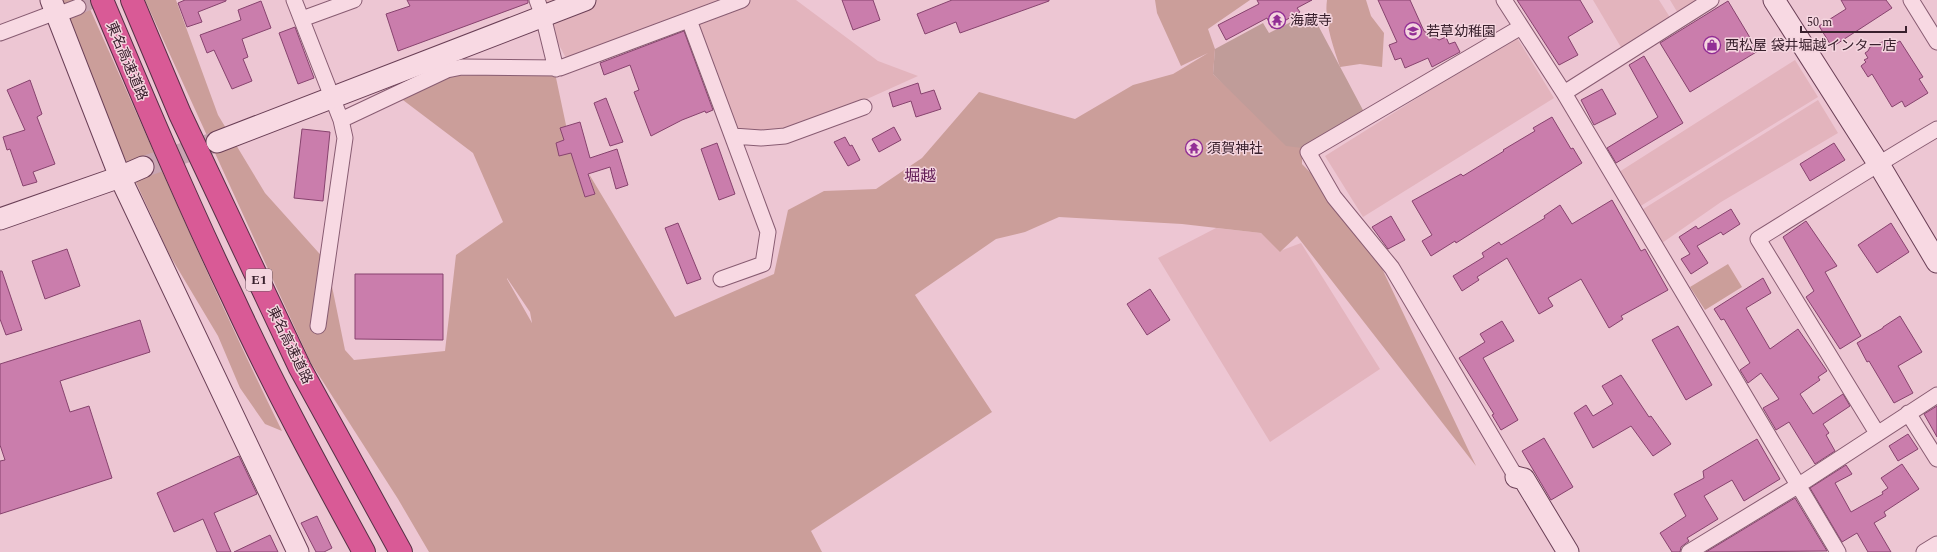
<svg xmlns="http://www.w3.org/2000/svg" width="1937" height="552" viewBox="0 0 1937 552" font-family="Spectral,'Noto Sans JP',serif">
	<style>
		.farmland { fill: #e3b4bd }
		.green { fill: #cb9e9a; fill-rule: evenodd }
		.cemetery { fill: #c09c99 }
		.building { fill: #ca7dac; stroke: #87436e }
		.lines { fill: none; stroke-linecap: round; stroke-linejoin: round }
		.street-tunnel { stroke: #c9a5b2; stroke-width: 15; stroke-dasharray: 15 8; stroke-linecap: butt }
		.secondary-tunnel { stroke: #c9a5b2; stroke-width: 21; stroke-dasharray: 21 10; stroke-linecap: butt }
		.street-casing { stroke: #885c72; stroke-width: 17 }
		.secondary-casing { stroke: #6a3f56; stroke-width: 23 }
		.highway-casing { stroke: #563045; stroke-width: 24 }
		.street { stroke: #f8d9e3; stroke-width: 15 }
		.secondary { stroke: #f8d9e3; stroke-width: 21 }
		.highway { stroke: #d95a96; stroke-width: 22 }
		.labels { text-anchor: middle; dominant-baseline: central; stroke-width: 3; stroke-linejoin: round; paint-order: stroke }
		.shield { fill: #f5d5df; stroke: #715662; stroke-width: 1 }
		.shield-label { font-size: 13px; font-weight: bold; fill: #39202d }
		.poi-label { font-size: 14px; fill: #39202d; stroke: #f5d5df; text-anchor: start }
		.street-label { font-size: 14px; fill: #39202d; stroke: #f5d5df }
		.quarter-label { font-size: 16px; fill: #642058; stroke: #f5d5df }
	</style>
	<rect width="100%" height="100%" fill="#edc6d3"/>
	<path class="farmland" d="M 538,0 L 796,0 L 878,61 L 918,76 L 785,136 L 733,136 L 692,26 L 567,60 L 540,9 Z
		M 1593,0 L 1659,0 L 1671,19 L 1622,49 Z
		M 1670,0 L 1704,0 L 1679,15 Z
		M 1516,36 L 1554,98 L 1363,217 L 1325,156 Z
		M 1795,60 L 1818,97 L 1639,207 L 1619,172 Z
		M 1818,100 L 1838,133 L 1721,202 L 1662,243 L 1640,211 Z
		M 1216,228 L 1261,233 L 1280,251 L 1301,243 L 1380,369 L 1270,442 L 1158,258 Z"/>
	<path class="green" d="M 61,0 L 86,0 C 151,144 212,289 282,431 L 265,424 L 240,388 L 218,336 L 169,254 L 85,72 Z
		M 145,0 L 176,0 L 218,115 L 265,193 L 327,262 L 345,350 L 354,360 L 445,351 L 456,255 L 503,222 L 473,153 L 395,94 L 435,76 L 555,73 L 574,163 L 585,197 L 595,194 L 589,174 L 675,317 L 774,274 L 788,210 L 824,191 L 876,189 L 922,158 L 979,92 L 1075,119 L 1133,85 L 1173,74 L 1208,53 L 1181,66 L 1157,13 L 1155,0 L 1250,0 L 1208,29 L 1215,49 L 1213,74 L 1255,113 L 1302,148 L 1302,164 L 1334,197 L 1366,235 L 1476,466 L 1297,236 L 1280,252 L 1261,233 L 1182,224 L 1059,217 L 1025,232 L 996,239 L 915,295 L 992,412 L 811,531 L 822,552 L 429,552 L 398,499 L 311,363 ZM 507,278 L 530,312 L 532,323 L 507,279 Z
		M 1327,0 L 1366,0 L 1371,16 L 1384,33 L 1382,67 L 1360,64 L 1340,67 C 1333,46 1324,21 1327,0 Z
		M 1728,264 L 1742,287 L 1705,310 L 1690,287 Z"/>
	<path class="cemetery" d="M 1311,12 L 1364,112 L 1302,148 L 1286,146 L 1213,74 L 1215,49 L 1263,23 L 1269,33 Z"/>
	<path class="building" d="M 185,0 L 226,0 L 226,1 L 198,12 L 202,22 L 187,27 L 178,3 Z
		M 407,0 L 528,0 L 528,3 L 398,51 L 386,14 L 410,6 Z
		M 842,0 L 873,0 L 880,20 L 853,30 Z
		M 952,0 L 1049,0 L 1049,1 L 960,33 L 956,22 L 925,34 L 917,14 Z
		M 1257,0 L 1312,0 L 1297,8 L 1300,12 L 1272,28 L 1267,18 L 1226,40 L 1218,25 L 1259,4 Z
		M 1378,0 L 1410,0 L 1424,31 L 1439,40 L 1446,37 L 1449,44 L 1455,42 L 1460,52 L 1432,67 L 1428,58 L 1405,68 L 1401,58 L 1395,60 L 1389,45 L 1397,42 Z
		M 1517,0 L 1580,0 L 1593,22 L 1568,37 L 1578,55 L 1559,65 Z
		M 1841,0 L 1886,0 L 1892,8 L 1832,47 L 1819,26 L 1846,9 Z
		M 261,1 L 271,28 L 242,39 L 248,57 L 243,59 L 252,81 L 232,89 L 214,50 L 207,53 L 200,35 L 241,20 L 238,10 Z
		M 1728,1 L 1758,51 L 1690,92 L 1660,43 Z
		M 295,27 L 314,78 L 298,84 L 279,33 Z
		M 684,31 L 713,110 L 706,113 L 705,111 L 682,120 L 651,136 L 634,92 L 639,90 L 630,65 L 604,75 L 600,63 Z
		M 1887,40 L 1893,45 L 1900,41 L 1923,77 L 1919,79 L 1928,93 L 1905,107 L 1902,101 L 1892,107 L 1872,74 L 1868,77 L 1861,66 L 1866,62 L 1864,60 L 1868,58 L 1865,53 L 1868,51 L 1870,47 Z
		M 1644,56 L 1683,123 L 1616,163 L 1607,148 L 1658,117 L 1629,65 Z
		M 30,80 L 42,114 L 37,117 L 55,164 L 33,172 L 37,182 L 23,186 L 10,149 L 7,150 L 3,137 L 25,130 L 7,90 Z
		M 918,83 L 921,94 L 934,90 L 941,109 L 916,117 L 911,101 L 893,107 L 889,93 Z
		M 1602,89 L 1616,114 L 1594,125 L 1581,100 Z
		M 606,98 L 623,142 L 610,146 L 594,103 Z
		M 1552,117 L 1571,149 L 1573,148 L 1582,163 L 1456,243 L 1455,241 L 1431,256 L 1422,241 L 1432,235 L 1412,201 L 1461,174 L 1463,176 L 1504,151 L 1503,150 L 1535,131 L 1533,128 Z
		M 580,122 L 590,158 L 617,149 L 628,185 L 616,189 L 610,167 L 588,174 L 595,194 L 585,197 L 571,153 L 559,156 L 556,143 L 564,140 L 560,128 Z
		M 894,127 L 901,140 L 879,152 L 872,139 Z
		M 302,129 L 330,132 L 323,201 L 294,198 Z
		M 845,137 L 850,146 L 852,145 L 860,160 L 848,166 L 834,142 Z
		M 717,143 L 735,194 L 719,200 L 701,149 Z
		M 1834,143 L 1845,160 L 1810,181 L 1800,164 Z
		M 1612,200 L 1641,251 L 1645,249 L 1668,290 L 1621,316 L 1623,319 L 1609,328 L 1581,279 L 1548,298 L 1553,306 L 1539,314 L 1507,258 L 1477,277 L 1479,280 L 1462,291 L 1453,276 L 1484,257 L 1482,253 L 1499,242 L 1501,245 L 1545,218 L 1544,216 L 1560,205 L 1572,224 Z
		M 1731,209 L 1740,224 L 1723,235 L 1721,232 L 1697,246 L 1708,263 L 1691,274 L 1681,259 L 1690,254 L 1679,237 L 1696,226 L 1698,229 Z
		M 1391,216 L 1405,240 L 1388,249 L 1372,227 Z
		M 1806,221 L 1837,266 L 1825,272 L 1861,336 L 1840,349 L 1806,297 L 1814,291 L 1783,237 Z
		M 678,223 L 701,279 L 687,284 L 665,228 Z
		M 1891,223 L 1909,252 L 1877,273 L 1858,245 Z
		M 67,249 L 80,286 L 45,299 L 32,261 Z
		M 0,271 L 2,271 L 22,330 L 6,335 L 0,319 Z
		M 355,274 L 443,274 L 443,340 L 355,339 Z
		M 1763,278 L 1771,293 L 1746,308 L 1770,349 L 1798,329 L 1827,371 L 1818,377 L 1820,380 L 1800,394 L 1813,414 L 1843,394 L 1850,406 L 1823,424 L 1829,433 L 1826,435 L 1835,451 L 1815,464 L 1789,422 L 1776,430 L 1763,408 L 1779,399 L 1761,373 L 1748,383 L 1740,370 L 1750,363 L 1724,319 L 1721,320 L 1714,309 Z
		M 1150,289 L 1170,320 L 1147,335 L 1127,304 Z
		M 1900,316 L 1922,352 L 1898,366 L 1913,393 L 1894,403 L 1869,361 L 1867,362 L 1857,343 L 1883,328 L 1883,327 Z
		M 140,320 L 150,352 L 60,381 L 70,412 L 89,406 L 112,478 L 0,514 L 0,461 L 5,460 L 0,445 L 0,364 Z
		M 1502,321 L 1514,341 L 1483,358 L 1518,420 L 1501,430 L 1492,415 L 1494,414 L 1459,358 L 1485,342 L 1480,334 Z
		M 1678,326 L 1712,385 L 1686,400 L 1652,340 Z
		M 1621,375 L 1649,417 L 1651,416 L 1671,444 L 1653,456 L 1631,426 L 1593,448 L 1574,413 L 1586,405 L 1593,416 L 1613,404 L 1602,386 Z
		M 1937,406 L 1937,437 L 1924,414 Z
		M 1908,434 L 1918,449 L 1898,461 L 1889,446 Z
		M 1544,438 L 1573,487 L 1551,500 L 1522,451 Z
		M 1757,439 L 1780,479 L 1744,501 L 1732,480 L 1704,496 L 1718,519 L 1687,538 L 1689,541 L 1681,547 L 1680,552 L 1672,552 L 1660,533 L 1686,516 L 1674,494 L 1704,478 L 1703,471 Z
		M 239,456 L 257,494 L 214,513 L 231,552 L 217,552 L 203,519 L 174,532 L 157,493 Z
		M 1902,464 L 1919,489 L 1884,512 L 1886,516 L 1874,523 L 1891,552 L 1868,552 L 1857,533 L 1842,542 L 1810,488 L 1846,465 L 1852,474 L 1835,483 L 1851,512 L 1883,494 L 1882,492 L 1888,488 L 1881,478 Z
		M 1795,498 L 1827,551 L 1706,552 Z
		M 317,516 L 332,548 L 324,552 L 316,552 L 301,523 Z
		M 270,535 L 278,552 L 234,552 Z"/>
	<g class="lines">
		<path class="street-tunnel" d="M 78,7 L 95,0"/>
		<path class="secondary-tunnel" d="M 143,167 L 213,143"/>
		<g class="street-casing">
			<path id="street" d="M 294,0 L 341,120 L 345,138 L 318,326
				M 537,0 L 543,16 L 556,69
				M 1504,0 L 1564,93 L 1838,552
				M 1911,0 L 1937,42
				M 57,15 L 78,7
				M 302,19 L 354,0
				M 689,20 L 768,232 L 763,264 L 721,279
				M 0,33 L 56,12
				M 1564,93 L 1711,0
				M 341,120 L 447,70 L 462,67 L 560,68 L 742,0
				M 733,136 L 761,138 L 785,136 L 864,107
				M 1908,413 L 1937,459
				M 1877,433 L 1758,239 C 1818,202 1877,164 1937,129
				M 1516,477 L 1392,268 L 1334,197 L 1308,152 L 1521,27
				M 1689,552 L 1799,485 L 1937,395
				M 1924,552 L 1937,544"/>
		</g>
		<g class="secondary-casing">
			<path id="secondary" d="M 51,0 L 120,177 L 298,552
				M 1774,0 L 1878,163 L 1937,262
				M 217,142 L 585,0
				M 0,219 L 120,177 L 143,167
				M 1516,477 L 1524,479 L 1568,552"/>
		</g>
		<g class="highway-casing">
			<path id="highway" d="M 102,0 C 144,100 186,200 233,298 C 273,385 318,468 364,552
				M 132,0 L 180,114 L 300,368 L 401,552"/>
		</g>
		<use href="#street" class="street"/>
		<use href="#secondary" class="secondary"/>
		<use href="#highway" class="highway"/>
	</g>
	<defs>
		<g id="temple-ring" transform="scale(0.9)"><circle r="9.5" fill="#f5d5df" stroke="#922e95" stroke-width="1.5"/><path d="M0-6L5-2H3V0L6.5 2.5H4V6H1.5V3h-3V6H-4V2.5H-6.5L-3 0V-2H-5Z" fill="#922e95"/></g>
		<g id="school-ring" transform="scale(0.9)"><circle r="9.5" fill="#f5d5df" stroke="#922e95" stroke-width="1.5"/><path d="M0-5L7-2L0 1L-7-2ZM-4 1L0 2.5L4 1V4Q0 6-4 4Z" fill="#922e95"/></g>
		<g id="shop-ring" transform="scale(0.9)"><circle r="9.5" fill="#f5d5df" stroke="#922e95" stroke-width="1.5"/><path d="M-5-2.5h2.3a2.7 3.5 0 0 1 5.4 0H5L5.5 6h-11ZM-1.5-2.5h3a1.5 2.3 0 0 0-3 0Z" fill="#922e95"/></g>
	</defs>
	<g fill-rule="evenodd">
		<use href="#temple-ring" x="1277" y="20"/>
		<use href="#school-ring" x="1413" y="31"/>
		<use href="#shop-ring" x="1712" y="45"/>
		<use href="#temple-ring" x="1194" y="148"/>
	</g>
	<g class="labels">
		<rect class="shield" x="246" y="269" width="26" height="22" rx="3"/>
		<g class="shield-label">
			<text x="259" y="280">E1</text>
		</g>
		<g class="poi-label">
			<text x="1290" y="20">海蔵寺</text>
			<text x="1426" y="31">若草幼稚園</text>
			<text x="1725" y="45">西松屋 袋井堀越インター店</text>
			<text x="1207" y="148">須賀神社</text>
		</g>
		<g class="street-label">
			<text transform="translate(127 61) rotate(67)">東名高速道路</text>
			<text transform="translate(290 345) rotate(64)">東名高速道路</text>
		</g>
		<g class="quarter-label">
			<text x="920" y="176">堀越</text>
		</g>
	</g>
	<path d="M1801 26v6h105v-6" fill="none" stroke="#39202d" stroke-width="2"/>
	<text x="1807" y="26" font-size="12" fill="#39202d" stroke="#f5d5df" stroke-width="3" paint-order="stroke">50 m</text>
</svg>
